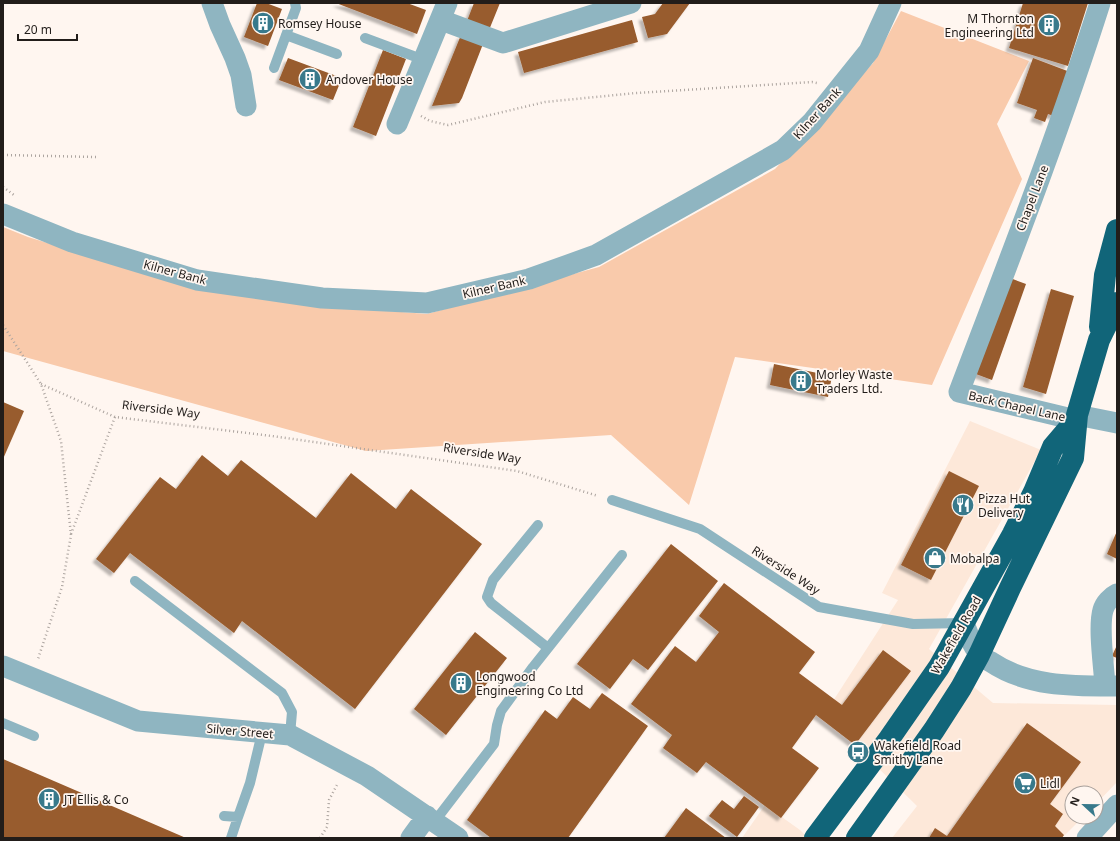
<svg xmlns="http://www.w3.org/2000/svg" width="1120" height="841" viewBox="0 0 1120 841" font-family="'Noto Sans',sans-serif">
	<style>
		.built { fill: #fde8d9 }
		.green { fill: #f9caab }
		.building { fill: #985b2d; filter: url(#shadow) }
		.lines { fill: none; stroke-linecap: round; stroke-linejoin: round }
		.path { stroke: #aca49f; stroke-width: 2.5; stroke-dasharray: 1 3; stroke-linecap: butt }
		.lane { stroke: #8fb5c1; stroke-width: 10 }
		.street { stroke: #8fb5c1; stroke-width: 21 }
		.highway { stroke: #116579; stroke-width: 22 }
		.labels { text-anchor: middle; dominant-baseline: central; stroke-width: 3.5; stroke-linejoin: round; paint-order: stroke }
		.poi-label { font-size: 12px; fill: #221d1a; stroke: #fff6f0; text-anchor: start }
		.street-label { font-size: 12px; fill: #221d1a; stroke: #fff6f0 }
	</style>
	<defs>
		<filter id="shadow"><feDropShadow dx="-3.5" dy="3.5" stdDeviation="1" flood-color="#0004"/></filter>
	</defs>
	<rect width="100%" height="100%" fill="#fff6f0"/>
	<path class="built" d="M 970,421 L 1041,450 L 929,649 L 993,703 L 1117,705 L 1117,782 L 1096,804 L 1096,793 L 1072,793 L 1072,817 L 1083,817 L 1062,838 L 892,838 L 917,806 L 824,715 L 898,600 L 882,593 Z
		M 765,805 L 800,830 L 808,838 L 742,838 Z"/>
	<path class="green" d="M 901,11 L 1029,61 L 997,124 L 1022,179 L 932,385 L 735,357 L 689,505 L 611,435 L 366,451 L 3,351 L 3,227 L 28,237 L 195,288 L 313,305 L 427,314 L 599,267 L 775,169 L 832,109 L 873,63 Z"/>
	<path class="building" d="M 257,3 L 266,3 L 282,9 L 268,46 L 244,37 Z
		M 336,3 L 407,3 L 426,10 L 417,34 Z
		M 474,3 L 500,3 L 489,30 L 467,21 Z
		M 663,3 L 690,3 L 667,34 L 648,38 L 642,17 L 655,14 Z
		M 1023,3 L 1088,3 L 1068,66 L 1009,48 Z
		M 632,20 L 638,42 L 524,73 L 518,52 Z
		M 461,35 L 483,44 L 462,98 L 459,103 L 432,106 Z
		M 383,50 L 406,59 L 376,136 L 353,127 Z
		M 288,58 L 342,78 L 333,100 L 279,80 Z
		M 1033,58 L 1070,72 L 1054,116 L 1048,114 L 1045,122 L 1034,118 L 1037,110 L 1017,103 Z
		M 1010,278 L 1026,284 L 992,380 L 976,374 Z
		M 1051,289 L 1074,296 L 1046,394 L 1023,387 Z
		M 774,364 L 832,376 L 828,397 L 770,385 Z
		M 3,402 L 24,411 L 3,459 Z
		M 202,455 L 228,476 L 241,460 L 316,518 L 351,473 L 396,509 L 411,489 L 482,544 L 355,709 L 242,621 L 234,633 L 130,553 L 114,573 L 96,559 L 160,477 L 176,489 Z
		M 949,471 L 979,486 L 931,580 L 901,565 Z
		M 1117,531 L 1117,559 L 1107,554 Z
		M 671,544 L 718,581 L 648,670 L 633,659 L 610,689 L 577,664 Z
		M 724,583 L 815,652 L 799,673 L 842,705 L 883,650 L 911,671 L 855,745 L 816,715 L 792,748 L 819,768 L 781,818 L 706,762 L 697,773 L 663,748 L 672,735 L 631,704 L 675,646 L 696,662 L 719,632 L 699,616 Z
		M 475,632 L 507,658 L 446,735 L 414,709 Z
		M 1117,645 L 1117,658 L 1112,656 Z
		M 602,693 L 648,726 L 568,838 L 491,838 L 467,820 L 545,710 L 557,719 L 573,697 L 590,709 Z
		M 1027,723 L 1081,762 L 1050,804 L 1063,814 L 1055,826 L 1064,835 L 1062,838 L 929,838 L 935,828 L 947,836 Z
		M 3,759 L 186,838 L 3,838 Z
		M 744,796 L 759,807 L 737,837 L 709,816 L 722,800 L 734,809 Z
		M 686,808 L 726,838 L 664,838 Z"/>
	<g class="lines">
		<path class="path" d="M 421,116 L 430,121 L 448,125 L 545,102 L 636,93 L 812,82 L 817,83
			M 3,155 L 96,157
			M 3,187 L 14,195
			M 3,325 L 41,384 L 61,441 L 71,535 L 62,587 L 38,659
			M 41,384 L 115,417 L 272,436 L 517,471 L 598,496
			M 71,534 L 115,417
			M 320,838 L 327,827 L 329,800 L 338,783"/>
		<path class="lane" d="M 286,35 L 337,54
			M 365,38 L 424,60
			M 274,68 L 296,8 L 295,3
			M 612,500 L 700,529 L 819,607 L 913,624 L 964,623
			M 538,525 L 493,580 L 487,597 L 491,603 L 548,648
			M 135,581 L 282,693 L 292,712 L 290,735
			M 3,723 L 34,736
			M 224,816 L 238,817 L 250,783 L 262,733
			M 435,821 L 494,744 L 497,725 L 501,711 L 533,667 L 622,555
			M 231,838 L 238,817"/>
		<path class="street" d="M 212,3 L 220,25 L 235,58 L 241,75 L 246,106
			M 441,20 L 503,43 L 631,3
			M 397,124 L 447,3
			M 3,214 L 72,242 L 197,280 L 322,298 L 427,303 L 529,279 L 596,255 L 783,150 L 812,122 L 869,51 L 891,3
			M 1077,415 L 1117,423
			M 1076,420 L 959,392 C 1008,263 1058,135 1100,3
			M 964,623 C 968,634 971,644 979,653 C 982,657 987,660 991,662 C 1028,687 1074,686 1117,686
			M 3,666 L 138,721 L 290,735 L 367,776 L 458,838
			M 1105,686 C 1104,667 1098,627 1103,610 C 1105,603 1111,597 1117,594
			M 411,838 L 427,816
			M 1087,838 L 1117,805"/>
		<path class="highway" d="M 1100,327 L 1105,275 L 1117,230
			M 815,838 L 889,739 L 939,667 L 1013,534 L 1034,492 L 1053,447 L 1076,420
			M 857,838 L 934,730 L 961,688 L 979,655 L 1010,588 L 1073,458 L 1077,415 L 1099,340 L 1117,303"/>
	</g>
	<defs>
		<g id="building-disc" transform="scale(1.15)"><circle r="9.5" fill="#38798b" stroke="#fff6f0"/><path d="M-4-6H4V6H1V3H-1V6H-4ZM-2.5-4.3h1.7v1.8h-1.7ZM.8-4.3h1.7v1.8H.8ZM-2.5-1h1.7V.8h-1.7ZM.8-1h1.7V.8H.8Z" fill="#fff"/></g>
		<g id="restaurant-disc" transform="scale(1.15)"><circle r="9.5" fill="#38798b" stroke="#fff6f0"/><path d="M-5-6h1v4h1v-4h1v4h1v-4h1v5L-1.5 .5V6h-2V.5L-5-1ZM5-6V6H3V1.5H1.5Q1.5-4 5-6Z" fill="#fff"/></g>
		<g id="shop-disc" transform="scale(1.15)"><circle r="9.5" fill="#38798b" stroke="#fff6f0"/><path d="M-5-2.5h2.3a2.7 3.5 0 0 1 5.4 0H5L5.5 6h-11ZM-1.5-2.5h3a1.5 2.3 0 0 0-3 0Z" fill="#fff"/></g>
		<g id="bus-disc" transform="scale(1.15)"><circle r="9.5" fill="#38798b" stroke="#fff6f0"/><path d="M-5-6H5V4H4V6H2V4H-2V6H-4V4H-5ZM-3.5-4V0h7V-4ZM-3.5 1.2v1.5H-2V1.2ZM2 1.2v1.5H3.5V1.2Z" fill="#fff"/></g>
		<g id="supermarket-disc" transform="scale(1.15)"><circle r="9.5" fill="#38798b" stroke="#fff6f0"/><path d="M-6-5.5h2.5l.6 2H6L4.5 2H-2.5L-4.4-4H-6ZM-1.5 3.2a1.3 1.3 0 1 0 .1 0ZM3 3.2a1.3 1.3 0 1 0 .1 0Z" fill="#fff"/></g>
	</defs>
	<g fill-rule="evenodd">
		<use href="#building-disc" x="263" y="23"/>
		<use href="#building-disc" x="1049" y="25"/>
		<use href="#building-disc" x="310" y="79"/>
		<use href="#building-disc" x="801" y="381"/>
		<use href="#restaurant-disc" x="963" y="505"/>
		<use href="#shop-disc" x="935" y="558"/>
		<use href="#building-disc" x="461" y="683"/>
		<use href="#bus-disc" x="858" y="752"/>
		<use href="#supermarket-disc" x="1025" y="783"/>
		<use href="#building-disc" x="49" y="799"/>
	</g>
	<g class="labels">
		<g class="poi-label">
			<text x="1034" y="18" text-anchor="end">M Thornton<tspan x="1034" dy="14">Engineering Ltd</tspan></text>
			<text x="278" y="23">Romsey House</text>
			<text x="326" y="79">Andover House</text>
			<text x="816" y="374">Morley Waste<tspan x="816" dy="14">Traders Ltd.</tspan></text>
			<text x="978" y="498">Pizza Hut<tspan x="978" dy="14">Delivery</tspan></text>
			<text x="950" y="558">Mobalpa</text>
			<text x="476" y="676">Longwood<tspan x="476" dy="14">Engineering Co Ltd</tspan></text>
			<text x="874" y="745">Wakefield Road<tspan x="874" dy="14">Smithy Lane</tspan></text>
			<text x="1040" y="783">Lidl</text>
			<text x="64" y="799">JT Ellis &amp; Co</text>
		</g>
		<g class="street-label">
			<text transform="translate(817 113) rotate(-48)">Kilner Bank</text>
			<text transform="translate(1032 198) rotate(-69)">Chapel Lane</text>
			<text transform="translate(175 272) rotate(15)">Kilner Bank</text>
			<text transform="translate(494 287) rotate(-13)">Kilner Bank</text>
			<text transform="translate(1017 406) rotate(13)">Back Chapel Lane</text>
			<text transform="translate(161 409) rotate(7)">Riverside Way</text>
			<text transform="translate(482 453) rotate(9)">Riverside Way</text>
			<text transform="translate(786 570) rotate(33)">Riverside Way</text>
			<text transform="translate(956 635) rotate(-60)">Wakefield Road</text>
			<text transform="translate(240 731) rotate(5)">Silver Street</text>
		</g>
	</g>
	<rect width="1120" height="841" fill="none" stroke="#221d1a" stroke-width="8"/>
	<g transform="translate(1084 805) rotate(292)"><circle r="19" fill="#fff6f0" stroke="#a79f9a"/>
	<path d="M0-3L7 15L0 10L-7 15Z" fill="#38798b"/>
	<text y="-6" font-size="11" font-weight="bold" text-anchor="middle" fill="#221d1a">N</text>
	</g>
	<path d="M18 34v6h59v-6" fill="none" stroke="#221d1a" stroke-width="2"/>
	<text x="24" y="34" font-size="12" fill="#221d1a" stroke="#fff6f0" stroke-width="3" paint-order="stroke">20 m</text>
</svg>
